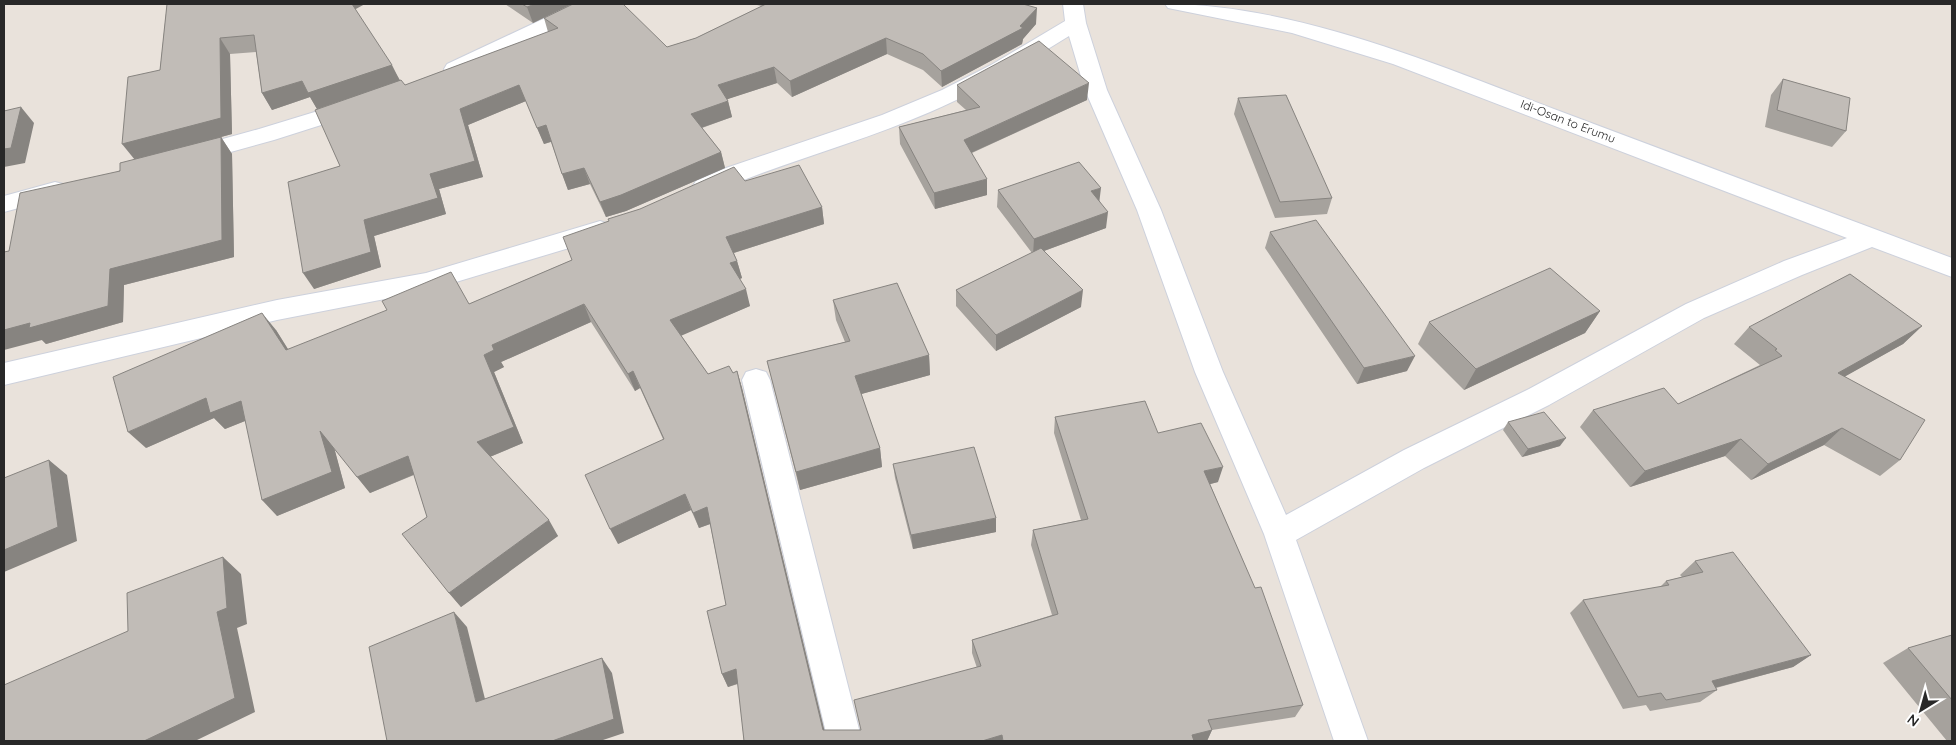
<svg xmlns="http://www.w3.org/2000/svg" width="1956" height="745" viewBox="0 0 1956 745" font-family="Quicksand,sans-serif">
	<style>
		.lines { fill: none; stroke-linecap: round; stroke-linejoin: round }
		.minor-casing { stroke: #cdd1dc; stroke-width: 2 }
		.minor { fill: #fff; fill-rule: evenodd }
		.wall { fill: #a6a29d }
		.shaded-wall { fill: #878480 }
		.building { fill: #c1bcb7; stroke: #878480 }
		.labels { text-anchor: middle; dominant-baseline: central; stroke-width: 4.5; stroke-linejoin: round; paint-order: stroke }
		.street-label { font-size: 12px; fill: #282828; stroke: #fff }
	</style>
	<rect width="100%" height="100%" fill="#e9e2db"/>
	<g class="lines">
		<g class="minor-casing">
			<path id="minor" d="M 575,4 L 601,4 L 598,8 L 463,74 L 455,76 L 447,74 L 444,69 L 447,64 Z
				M 1063,4 L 1083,4 L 1086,23 L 1107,90 L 1161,210 L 1223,372 L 1286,515 L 1404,450 L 1529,389 L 1686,304 L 1784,261 L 1847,238 L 1393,64 L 1292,33 L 1168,8 L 1165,4 C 1293,4 1435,64 1554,109 C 1687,159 1820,209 1952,258 L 1952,277 L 1872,247 L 1802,275 L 1704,318 L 1549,405 L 1424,468 L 1296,540 L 1368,741 L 1334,741 L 1264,534 L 1195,372 L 1137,210 L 1085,90 L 1069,36 C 1024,64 979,91 930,112 C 859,143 783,162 712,193 L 704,195 L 696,193 L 692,187 L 696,181 L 726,168 L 882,115 L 942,90 L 991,65 L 1065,21 Z
				M 354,100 L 362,102 L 365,107 L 362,112 L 274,140 L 191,163 L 183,160 L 179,155 L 183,150 L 259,129 Z
				M 55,182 L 63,184 L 67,190 L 63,196 L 4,212 L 4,196 Z
				M 600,221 L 609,224 L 612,230 L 609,236 L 426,291 L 277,320 L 4,385 L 4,363 L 277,300 L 426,273 Z
				M 756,369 L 766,372 L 770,380 L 862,741 L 828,741 L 742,380 L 746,372 Z"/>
		</g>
		<use href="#minor" class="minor"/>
	</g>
	<path class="wall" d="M 167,4 L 355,9 L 400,80 L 405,85 L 548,32 L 544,18 L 667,47 L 696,38 L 762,6 L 752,4 L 1023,4 L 1036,24 L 1023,39 L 1022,44 L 942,87 L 923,70 L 887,54 L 792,97 L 777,83 L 727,99 L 728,101 L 732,117 L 702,128 L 721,152 L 725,168 L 626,211 L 606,217 L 590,184 L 568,190 L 551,142 L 544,144 L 526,101 L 468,125 L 483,177 L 439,189 L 446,214 L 374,236 L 381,267 L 314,289 L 340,166 L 317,109 L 310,97 L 272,110 L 262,93 L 256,52 L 230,54 L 232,134 L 221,137 L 232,154 L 234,257 L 124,285 L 123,322 L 46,344 L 42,340 L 9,251 L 135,159 L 160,70 Z
		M 505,4 L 572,4 L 533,23 Z
		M 1783,79 L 1846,131 L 1832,147 L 1765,127 L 1771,95 Z
		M 957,85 L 1087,100 L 972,153 L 987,195 L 935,209 L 900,144 L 899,127 L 966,110 L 957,102 Z
		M 1238,98 L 1332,198 L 1327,214 L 1275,218 L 1234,114 Z
		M 745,181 L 822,207 L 824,224 L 734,253 L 737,261 L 742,278 L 740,279 L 750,306 L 681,335 L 708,374 L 733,373 L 737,371 L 742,388 L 824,730 L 861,730 L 977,668 L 972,653 L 972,640 L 1052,615 L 1031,545 L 1033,530 L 1081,520 L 1054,433 L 1055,417 L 1158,433 L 1218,482 L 1210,484 L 1303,705 L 1295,717 L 1212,730 L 1207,741 L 744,741 L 738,684 L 728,687 L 722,674 L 726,605 L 710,524 L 699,528 L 691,510 L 618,544 L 663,439 L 640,388 L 635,391 L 591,322 L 501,362 L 504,367 L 494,372 L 523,443 L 490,457 L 558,536 L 461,607 L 449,593 L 427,517 L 414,475 L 370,493 L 334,448 L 345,488 L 277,516 L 245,421 L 225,429 L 214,418 L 146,448 L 276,330 L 288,349 L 469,304 L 572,260 Z
		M 998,190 L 1100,201 L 1106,228 L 1044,251 L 1081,307 L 996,351 L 956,306 L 956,290 L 1032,253 L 997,207 Z
		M 1270,232 L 1407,371 L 1357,384 L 1265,248 Z
		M 833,300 L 929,355 L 930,375 L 861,394 L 880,448 L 882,467 L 800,490 L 767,361 L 845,342 L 836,320 Z
		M 1600,311 L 1585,333 L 1464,390 L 1418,344 L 1429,322 Z
		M 1922,326 L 1903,344 L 1845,376 L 1900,460 L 1880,476 L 1824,445 L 1751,480 L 1725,456 L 1630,487 L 1580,427 L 1593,410 L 1678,404 L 1760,365 L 1734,344 L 1749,327 Z
		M 1508,422 L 1560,446 L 1522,457 L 1503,430 Z
		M 893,464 L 996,532 L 913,549 L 895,478 Z
		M 1695,561 L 1811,655 L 1793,667 L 1716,688 L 1717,690 L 1700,702 L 1650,711 L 1646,705 L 1623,709 L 1570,613 L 1583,600 L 1660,587 L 1666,581 L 1682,577 L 1680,575 Z
		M 1952,633 L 1952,741 L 1947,741 L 1883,663 L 1908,648 L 1951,636 Z"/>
	<path class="shaded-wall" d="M 351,4 L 365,4 L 354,10 Z
		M 535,4 L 572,4 L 533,23 L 527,7 Z
		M 1037,8 L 1036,24 L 1023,39 L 1022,44 L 942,87 L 941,71 L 1020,26 Z
		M 220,38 L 230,54 L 232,134 L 221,137 L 232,154 L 234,257 L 124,285 L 123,322 L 46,344 L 42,340 L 4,350 L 4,330 L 110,269 L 135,160 L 122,144 Z
		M 886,38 L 887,54 L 792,97 L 790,81 Z
		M 392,65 L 400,81 L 317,109 L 310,97 L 272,110 L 262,93 L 302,81 Z
		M 774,67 L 777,83 L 722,101 L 718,85 Z
		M 1089,83 L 1087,100 L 964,156 L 964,140 Z
		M 519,85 L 526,101 L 468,125 L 483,177 L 439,189 L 446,214 L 374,236 L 381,267 L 314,289 L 303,273 L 364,220 L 430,174 L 460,109 Z
		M 728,101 L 732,117 L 695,130 L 691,114 Z
		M 21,107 L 34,123 L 25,163 L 4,167 L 4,149 Z
		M 546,125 L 553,141 L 544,144 L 537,128 Z
		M 721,152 L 725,168 L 626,211 L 606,217 L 600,202 Z
		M 584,168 L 590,184 L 568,190 L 562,174 Z
		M 987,179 L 987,195 L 935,209 L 934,193 Z
		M 1101,188 L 1099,204 L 1091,191 Z
		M 822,207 L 824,224 L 730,254 L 726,237 Z
		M 1108,212 L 1106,228 L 1033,255 L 1034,239 Z
		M 737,261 L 742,278 L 734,281 L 730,263 Z
		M 746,289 L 750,306 L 676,338 L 670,320 Z
		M 1083,290 L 1081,307 L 996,351 L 996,335 Z
		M 584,304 L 591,322 L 501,362 L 504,367 L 494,372 L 523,443 L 487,458 L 477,442 L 484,355 L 492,345 Z
		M 1600,311 L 1585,333 L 1464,390 L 1476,369 Z
		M 262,313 L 276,330 L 299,367 L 286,350 Z
		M 1922,326 L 1903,344 L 1821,390 L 1838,373 Z
		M 929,355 L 930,375 L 858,395 L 855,376 Z
		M 1415,356 L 1407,371 L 1357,384 L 1364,368 Z
		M 633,371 L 640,388 L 635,391 L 628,374 Z
		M 737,371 L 742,388 L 827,741 L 823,730 Z
		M 206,398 L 241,401 L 255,417 L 225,429 L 214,418 L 146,448 L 128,432 Z
		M 1842,428 L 1824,445 L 1751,480 L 1768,464 Z
		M 320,431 L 334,447 L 345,488 L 277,516 L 262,500 Z
		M 1566,438 L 1560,446 L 1522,457 L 1528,449 Z
		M 1741,439 L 1725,456 L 1630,487 L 1645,471 Z
		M 880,448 L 882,467 L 800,490 L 796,472 Z
		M 408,456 L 420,472 L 370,493 L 357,477 Z
		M 49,460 L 67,475 L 77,541 L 4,572 L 4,550 Z
		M 1223,467 L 1218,482 L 1199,487 L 1204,471 Z
		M 685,494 L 691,510 L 618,544 L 610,529 Z
		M 707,507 L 713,523 L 699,528 L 693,513 Z
		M 996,518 L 996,532 L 913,549 L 911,535 Z
		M 549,520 L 558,536 L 461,607 L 449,593 Z
		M 223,557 L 241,574 L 247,624 L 237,628 L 255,712 L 195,741 L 144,741 L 217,612 Z
		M 454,612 L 467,627 L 489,715 L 476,702 Z
		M 1811,655 L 1793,667 L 1695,693 L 1712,681 Z
		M 602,658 L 612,673 L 624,733 L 600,741 L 552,741 Z
		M 736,669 L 742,682 L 728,687 L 722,674 Z
		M 1212,730 L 1207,741 L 1189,741 L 1192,735 Z
		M 1002,735 L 1002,741 L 982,741 Z"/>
	<path class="building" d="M 167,4 L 352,4 L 392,65 L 308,93 L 302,81 L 262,93 L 254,35 L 220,38 L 221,118 L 122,144 L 128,77 L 160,70 Z
		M 522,4 L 535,4 L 527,7 Z
		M 573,4 L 623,4 L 667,47 L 696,38 L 766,4 L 1023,4 L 1037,8 L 1020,26 L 1023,28 L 941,71 L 923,54 L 886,38 L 790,81 L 774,67 L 718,85 L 728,101 L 691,114 L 721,152 L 621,195 L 600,202 L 584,168 L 562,174 L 546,125 L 537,128 L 519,85 L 460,109 L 475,161 L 430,174 L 438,198 L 364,220 L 371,252 L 303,273 L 288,182 L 340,166 L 315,110 L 401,80 L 405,85 L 558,28 L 544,18 Z
		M 1039,41 L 1089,83 L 964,140 L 987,179 L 934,193 L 899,127 L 980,107 L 957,85 Z
		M 1783,79 L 1850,98 L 1846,131 L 1777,110 Z
		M 1286,95 L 1332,198 L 1280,202 L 1238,98 Z
		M 21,107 L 11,148 L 4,149 L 4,111 Z
		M 221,137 L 222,240 L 110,269 L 108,306 L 29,328 L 30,323 L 4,330 L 4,252 L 9,251 L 20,193 L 120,171 L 120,163 Z
		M 1079,162 L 1101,188 L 1091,191 L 1108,212 L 1034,239 L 998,190 Z
		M 799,165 L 822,207 L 726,237 L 737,261 L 730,263 L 746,289 L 670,320 L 708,374 L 729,366 L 733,373 L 737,371 L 823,730 L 861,730 L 854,700 L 981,666 L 972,640 L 1058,614 L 1033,530 L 1088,519 L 1055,417 L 1145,401 L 1158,433 L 1201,423 L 1223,467 L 1204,471 L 1255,588 L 1261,587 L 1303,705 L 1208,720 L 1212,730 L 1192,735 L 1194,741 L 1003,741 L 1002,735 L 982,741 L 744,741 L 736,669 L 722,674 L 707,611 L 726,605 L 707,507 L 693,513 L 685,494 L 610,529 L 585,475 L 664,439 L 633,371 L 628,374 L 584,304 L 492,345 L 494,350 L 484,355 L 514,427 L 477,442 L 549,520 L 449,593 L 402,534 L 427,517 L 408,456 L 357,477 L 320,431 L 332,472 L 262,500 L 241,401 L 210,413 L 206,398 L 128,432 L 113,377 L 262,313 L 286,350 L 387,310 L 382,301 L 451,272 L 469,304 L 572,260 L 563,237 L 609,221 L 608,219 L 640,209 L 734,167 L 745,181 Z
		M 1316,220 L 1415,356 L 1364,368 L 1270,232 Z
		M 1041,248 L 1083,290 L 996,335 L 956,290 Z
		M 1550,268 L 1600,311 L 1476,369 L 1429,322 Z
		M 1850,274 L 1922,326 L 1838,373 L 1925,420 L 1900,460 L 1842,428 L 1768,464 L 1741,439 L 1645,471 L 1593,410 L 1664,388 L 1678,404 L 1782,356 L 1775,350 L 1777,349 L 1749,327 Z
		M 897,283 L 929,355 L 855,376 L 880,448 L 796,472 L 767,361 L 850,341 L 833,300 Z
		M 1544,412 L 1566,438 L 1528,449 L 1508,422 Z
		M 974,447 L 996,518 L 911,535 L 893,464 Z
		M 49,460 L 58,527 L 4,550 L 4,478 Z
		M 1733,552 L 1811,655 L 1712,681 L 1717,690 L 1666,700 L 1661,693 L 1638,697 L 1583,600 L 1669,585 L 1666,581 L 1703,572 L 1695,561 Z
		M 223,557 L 227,608 L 217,612 L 235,698 L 144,741 L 4,741 L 4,685 L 128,631 L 127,593 Z
		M 454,612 L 476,702 L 602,658 L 614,719 L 552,741 L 387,741 L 369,647 Z
		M 1952,635 L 1952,700 L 1908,648 Z"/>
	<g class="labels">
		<g class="street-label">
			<text transform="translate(1568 121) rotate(21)">Idi-Osan to Erumu</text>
		</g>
	</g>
	<rect width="1956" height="745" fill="none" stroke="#282828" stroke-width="10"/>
	<g transform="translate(1921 710) rotate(217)" stroke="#ffffff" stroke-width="4" paint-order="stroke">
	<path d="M0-4L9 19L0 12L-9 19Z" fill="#282828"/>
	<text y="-8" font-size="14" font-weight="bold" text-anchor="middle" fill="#282828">N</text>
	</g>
</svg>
